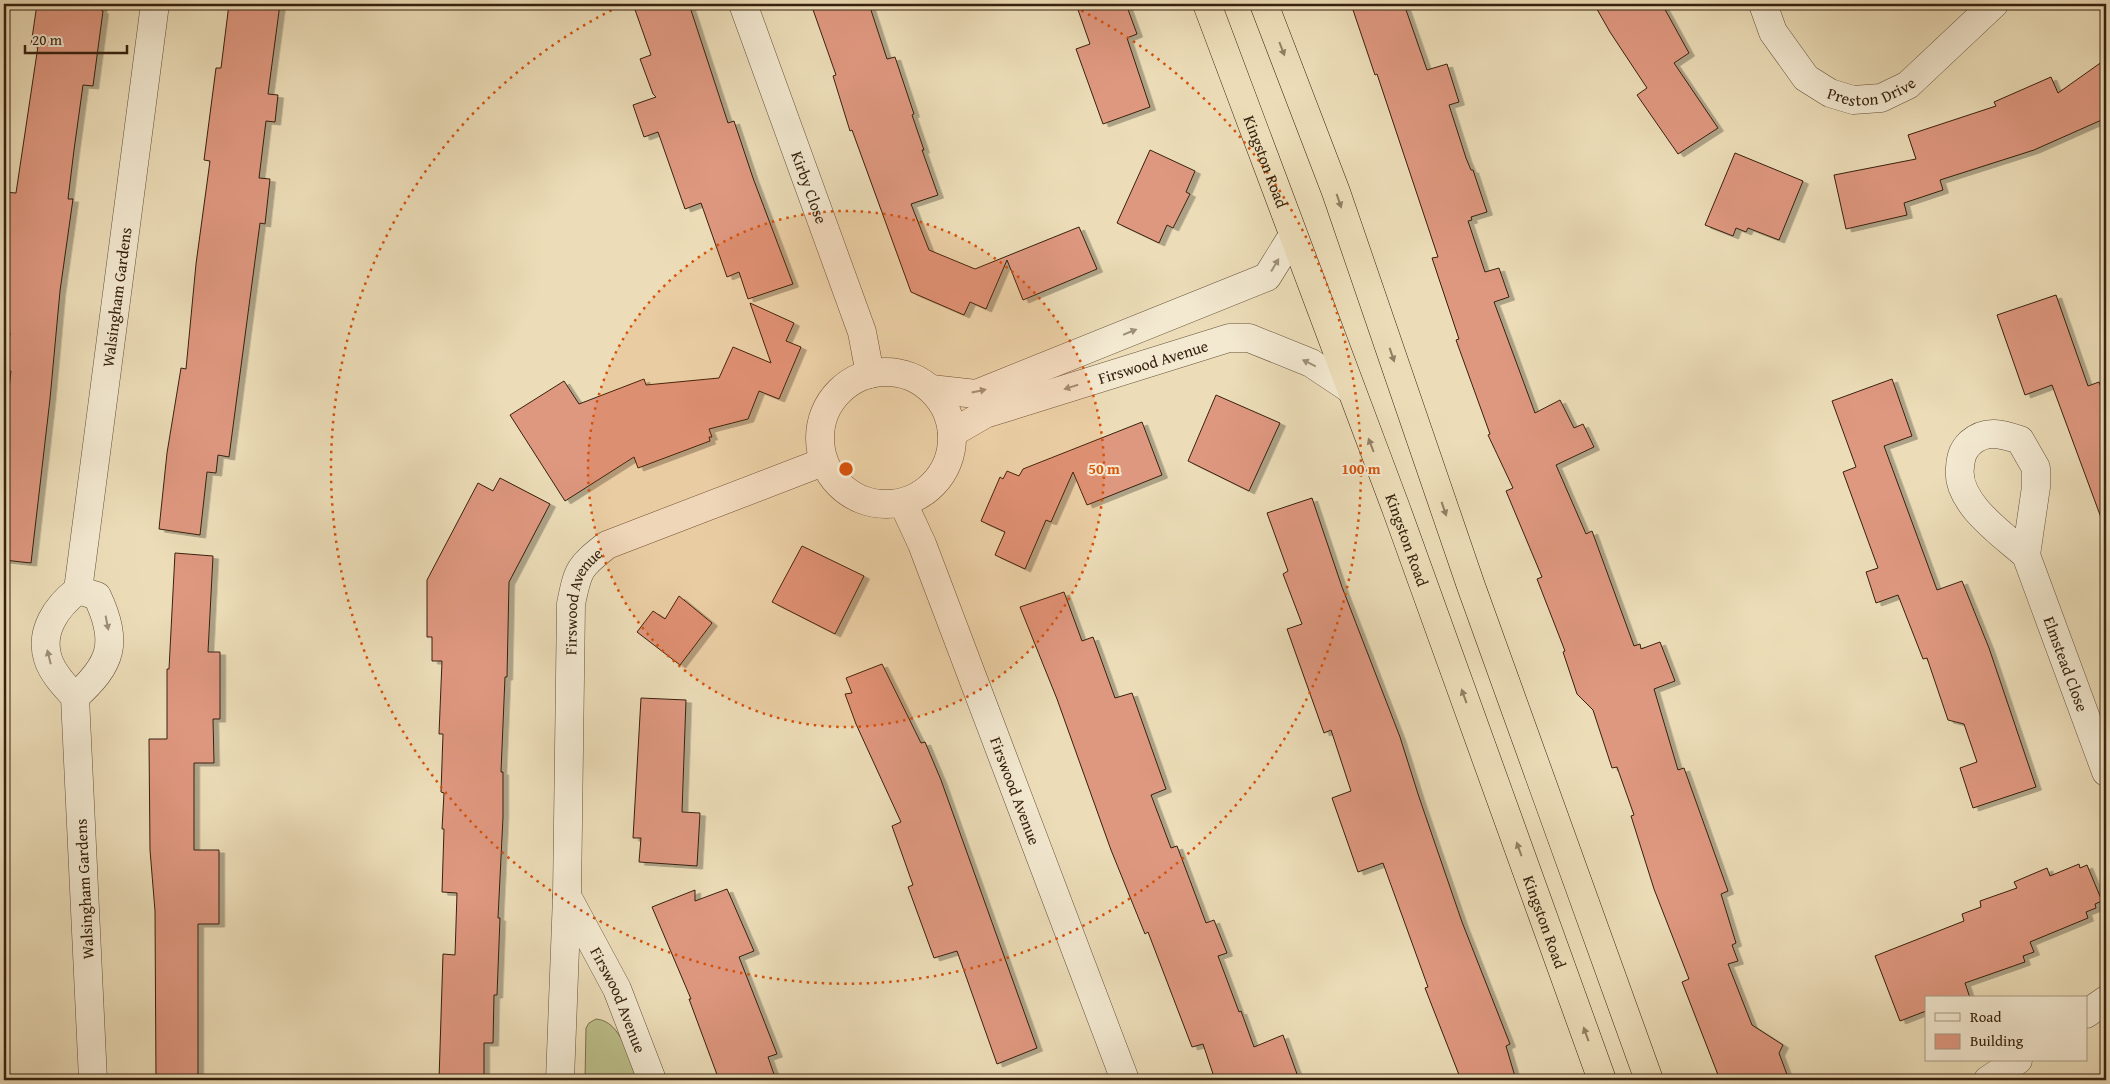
<svg xmlns="http://www.w3.org/2000/svg" width="2110" height="1084" viewBox="0 0 2110 1084" font-family="'Gentium Book Plus',serif">
	<style>
		.green { fill: #bcc08b; stroke: #79704c }
		.building { fill: #df9880; stroke: #36210e; filter: url(#shadow) }
		.lines { fill: none; stroke-linecap: round; stroke-linejoin: round }
		.street-casing { stroke: #645038; stroke-width: 29 }
		.highway-casing { stroke: #36210e; stroke-width: 29 }
		.street { stroke: #f3e9d1; stroke-width: 28 }
		.highway { stroke: #ecddb8; stroke-width: 28 }
		.oneway { fill: #917f63 }
		.oneway2 { fill: #9e8f79 }
		.ring { fill: none; stroke: #d6530c; stroke-width: 2.5; stroke-dasharray: 2.5 5 }
		.labels { text-anchor: middle; dominant-baseline: central; stroke-width: 4; stroke-linejoin: round; paint-order: stroke }
		.street-label { font-size: 16px; fill: #36210e; stroke: #f3e9d1 }
		.centre { fill: #d6530c; stroke: #f3e9d1; stroke-width: 2.5 }
		.ring-label { font-size: 15px; text-anchor: middle; font-weight: bold; fill: #d6530c; stroke: #f3e9d1; stroke-width: 4; stroke-linejoin: round; paint-order: stroke }
	</style>
	<defs>
		<filter id="shadow"><feDropShadow dx="5.5" dy="3" stdDeviation="0" flood-color="#0004"/></filter>
	</defs>
	<rect width="100%" height="100%" fill="#ecddb8"/>
	<filter id="stains"><feTurbulence type="fractalNoise" baseFrequency=".004" numOctaves="4"/><feColorMatrix values="0 0 0 0 .2 0 0 0 0 .09 0 0 0 0 .02 0 0 0 .5 -.17"/></filter>
	<radialGradient id="worn" r=".72"><stop offset=".6" stop-color="#630" stop-opacity="0"/><stop offset="1" stop-color="#630" stop-opacity=".3"/></radialGradient>
	<path class="green" d="M 596,1019 C 622,1021 629,1060 637,1080 L 585,1080 L 586,1028 L 589,1023 Z"/>
	<path class="building" d="M 37,4 L 102,4 L 101,10 L 103,11 L 93,86 L 83,85 L 74,150 L 68,199 L 73,199 L 60,291 L 50,399 L 31,563 L 4,560 L 4,434 L 11,371 L 6,370 L 10,333 L 4,332 L 4,192 L 16,193 L 38,46 L 31,45 Z
		M 229,4 L 280,4 L 268,94 L 278,95 L 275,122 L 266,121 L 259,178 L 270,179 L 265,224 L 260,223 L 229,457 L 218,455 L 216,473 L 207,472 L 200,535 L 159,529 L 167,453 L 181,368 L 186,369 L 196,264 L 210,161 L 204,160 L 216,68 L 221,68 Z
		M 633,4 L 689,4 L 728,123 L 734,121 L 753,178 L 793,284 L 748,299 L 739,272 L 727,277 L 701,203 L 685,209 L 658,132 L 644,137 L 633,105 L 656,97 L 653,94 L 640,59 L 651,55 Z
		M 811,4 L 869,4 L 887,59 L 895,57 L 914,114 L 912,115 L 924,150 L 922,150 L 938,195 L 911,204 L 929,250 L 975,269 L 1079,227 L 1097,269 L 1023,300 L 1007,260 L 986,309 L 970,302 L 964,315 L 911,292 L 852,130 L 850,131 L 833,76 L 836,75 Z
		M 1076,4 L 1126,4 L 1137,34 L 1127,38 L 1150,107 L 1103,124 L 1076,49 L 1090,44 Z
		M 1351,4 L 1404,4 L 1427,70 L 1447,64 L 1459,102 L 1449,105 L 1466,158 L 1471,170 L 1473,170 L 1487,212 L 1471,217 L 1472,220 L 1468,221 L 1485,272 L 1499,268 L 1509,297 L 1494,302 L 1535,413 L 1560,400 L 1574,428 L 1583,424 L 1594,447 L 1556,465 L 1586,534 L 1592,531 L 1634,646 L 1640,644 L 1641,649 L 1660,642 L 1675,681 L 1654,689 L 1678,770 L 1684,768 L 1728,891 L 1721,894 L 1736,943 L 1732,945 L 1738,961 L 1728,964 L 1752,1025 L 1783,1045 L 1779,1053 L 1789,1080 L 1720,1080 L 1682,982 L 1689,979 L 1654,889 L 1631,816 L 1634,815 L 1617,767 L 1612,768 L 1593,710 L 1577,694 L 1563,652 L 1565,651 L 1537,579 L 1542,577 L 1506,491 L 1513,488 L 1488,435 L 1490,434 L 1456,340 L 1459,339 L 1432,258 L 1438,257 L 1377,74 L 1375,75 Z
		M 1594,4 L 1662,4 L 1689,53 L 1674,63 L 1718,128 L 1678,154 L 1637,95 L 1647,88 L 1610,32 Z
		M 2106,59 L 2106,118 L 2034,150 L 1940,180 L 1943,190 L 1904,203 L 1907,215 L 1846,229 L 1834,175 L 1916,159 L 1908,135 L 1996,106 L 1994,102 L 2051,77 L 2058,93 Z
		M 1150,150 L 1195,171 L 1186,192 L 1190,194 L 1173,228 L 1167,225 L 1159,243 L 1117,223 Z
		M 1735,153 L 1803,181 L 1779,240 L 1748,228 L 1746,232 L 1736,228 L 1733,236 L 1705,225 Z
		M 2056,295 L 2088,386 L 2099,382 L 2106,402 L 2106,522 L 2103,523 L 2052,385 L 2025,395 L 1997,315 Z
		M 750,303 L 794,323 L 786,341 L 801,347 L 779,399 L 759,391 L 748,419 L 709,429 L 712,437 L 709,437 L 710,441 L 638,468 L 634,457 L 565,501 L 510,415 L 564,381 L 579,404 L 644,379 L 646,385 L 719,378 L 733,347 L 771,363 Z
		M 1892,379 L 1912,436 L 1884,446 L 1937,590 L 1962,581 L 1989,648 L 2036,787 L 1973,808 L 1960,768 L 1977,762 L 1964,724 L 1948,720 L 1927,658 L 1923,659 L 1898,595 L 1876,603 L 1866,572 L 1878,568 L 1843,472 L 1856,467 L 1832,401 Z
		M 1216,395 L 1280,423 L 1249,491 L 1188,461 Z
		M 1142,422 L 1162,475 L 1087,505 L 1073,472 L 1051,522 L 1046,520 L 1025,569 L 995,555 L 1005,532 L 981,521 L 1000,477 L 1003,479 L 1007,471 L 1019,476 L 1023,469 Z
		M 500,478 L 550,504 L 509,582 L 507,677 L 505,677 L 501,772 L 503,772 L 503,817 L 498,918 L 500,918 L 497,995 L 494,995 L 493,1043 L 484,1043 L 484,1080 L 439,1080 L 443,954 L 455,955 L 457,893 L 442,892 L 444,829 L 442,829 L 444,793 L 441,792 L 443,734 L 439,734 L 442,661 L 432,661 L 432,637 L 427,637 L 427,580 L 478,483 L 493,491 Z
		M 1312,498 L 1342,587 L 1400,737 L 1419,797 L 1462,922 L 1510,1044 L 1506,1046 L 1516,1080 L 1461,1080 L 1425,988 L 1428,987 L 1383,863 L 1358,872 L 1332,798 L 1351,791 L 1331,730 L 1324,733 L 1287,629 L 1302,624 L 1283,574 L 1288,571 L 1267,513 Z
		M 802,546 L 864,576 L 835,634 L 772,602 Z
		M 175,553 L 213,556 L 208,652 L 220,652 L 220,719 L 213,719 L 214,763 L 194,763 L 194,850 L 219,850 L 219,924 L 198,924 L 198,1080 L 156,1080 L 155,911 L 150,850 L 149,739 L 167,739 L 167,669 L 169,669 Z
		M 1064,592 L 1082,641 L 1093,637 L 1115,698 L 1132,693 L 1166,789 L 1151,795 L 1171,848 L 1177,846 L 1206,923 L 1214,920 L 1227,953 L 1218,956 L 1239,1012 L 1241,1011 L 1254,1047 L 1283,1035 L 1297,1074 L 1279,1080 L 1215,1080 L 1203,1044 L 1192,1047 L 1148,932 L 1145,934 L 1111,850 L 1057,699 L 1020,607 Z
		M 679,596 L 712,623 L 680,665 L 637,632 L 653,611 L 665,619 Z
		M 882,664 L 921,743 L 925,742 L 941,780 L 1037,1048 L 997,1064 L 957,951 L 934,958 L 908,887 L 913,885 L 892,826 L 901,822 L 856,724 L 845,694 L 852,693 L 846,678 Z
		M 641,698 L 686,700 L 682,812 L 700,813 L 697,866 L 639,862 L 641,838 L 633,838 Z
		M 2079,864 L 2080,868 L 2087,865 L 2102,901 L 2095,904 L 2096,908 L 2086,912 L 2088,918 L 2030,942 L 2034,952 L 2023,956 L 2025,962 L 1965,983 L 1970,998 L 1926,998 L 1926,1011 L 1900,1021 L 1875,956 L 1964,921 L 1962,914 L 1981,907 L 1980,901 L 2017,888 L 2014,882 L 2047,868 L 2050,876 Z
		M 727,889 L 754,951 L 739,957 L 777,1054 L 768,1057 L 776,1080 L 719,1080 L 689,999 L 691,999 L 652,907 L 695,890 L 695,901 Z"/>
	<g class="lines">
		<g class="street-casing">
			<g id="street">
				<path id="s1" d="M 743,4 L 862,332 L 870,374"/>
				<path id="s2" d="M 1763,4 L 1773,32 L 1806,78 L 1830,93 L 1853,100 L 1881,98 L 1908,85 L 1994,4"/>
				<circle cx="886" cy="438" r="66"/>
				<path d="M 931,389 L 976,394 L 1267,277 L 1293,235"/>
				<path id="s3" d="M 952,433 L 985,414 L 1229,338 L 1249,338 L 1311,363 L 1350,389"/>
				<path id="s4" d="M 903,503 L 922,544 L 1125,1080"/>
				<path id="s5" d="M 2026,555 C 2002,534 1955,502 1960,467 C 1961,456 1963,450 1970,443 C 1986,429 2002,434 2020,440 L 2036,468 L 2036,487 L 2026,555 L 2106,772"/>
				<path d="M 75,697 C 112,664 119,642 97,596 L 78,590"/>
				<path id="s6" d="M 567,896 L 617,989 L 652,1080"/>
				<path d="M 2086,1014 L 2106,1000"/>
				<path id="s7" d="M 93,1080 L 75,697 C 65,686 53,674 48,659 C 39,631 57,606 78,590 L 155,4"/>
				<path id="s8" d="M 560,1080 L 567,896 L 571,604 C 578,569 579,567 607,545 L 823,462"/>
				<path d="M 1988,1080 L 2018,1060"/>
			</g>
		</g>
		<g class="highway-casing">
			<g id="highway">
				<path id="s9" d="M 1207,4 L 1397,511 L 1602,1080"/>
				<path d="M 1264,4 L 1336,192 L 1471,586 L 1649,1080"/>
			</g>
		</g>
		<use href="#street" class="street"/>
		<use href="#highway" class="highway"/>
	</g>
	<defs><path id="oneway-solid" d="M-6-.8H1V-3.2L6.5 0L1 3.2V.8H-6Z" transform="scale(1.25)"/></defs>
	<g class="oneway">
		<use href="#oneway-solid" transform="translate(1282 49) rotate(69)"/>
		<use href="#oneway-solid" transform="translate(1339 201) rotate(71)"/>
		<use href="#oneway-solid" transform="translate(1392 355) rotate(71)"/>
		<use href="#oneway-solid" transform="translate(1371 445) rotate(-111)"/>
		<use href="#oneway-solid" transform="translate(1444 509) rotate(71)"/>
		<use href="#oneway-solid" transform="translate(1464 696) rotate(-110)"/>
		<use href="#oneway-solid" transform="translate(1519 849) rotate(-110)"/>
		<use href="#oneway-solid" transform="translate(1586 1034) rotate(-110)"/>
	</g>
	<g class="oneway2">
		<use href="#oneway-solid" transform="translate(1275 265) rotate(-59)"/>
		<use href="#oneway-solid" transform="translate(1130 332) rotate(-22)"/>
		<use href="#oneway-solid" transform="translate(1309 363) rotate(-154)"/>
		<use href="#oneway-solid" transform="translate(1071 387) rotate(163)"/>
		<use href="#oneway-solid" transform="translate(979 391) rotate(-12)"/>
		<use href="#oneway-solid" transform="translate(107 623) rotate(79)"/>
		<use href="#oneway-solid" transform="translate(49 657) rotate(-104)"/>
	</g>
	<circle cx="846" cy="469" r="258" fill="#d6530c" fill-opacity=".12"/>
	<g class="ring">
		<circle cx="846" cy="469" r="258"/>
		<path d="M1068 4A515 515 0 1 1 624 4"/>
	</g>
	<g class="labels">
		<g class="street-label">
			<text stroke="none"><textPath href="#s2" startOffset="158">Preston Drive</textPath></text>
			<text stroke="none"><textPath href="#s9" startOffset="168">Kingston Road</textPath></text>
			<text stroke="none"><textPath href="#s1" startOffset="195">Kirby Close</textPath></text>
			<text stroke="none"><textPath href="#s7" startOffset="806">Walsingham Gardens</textPath></text>
			<text stroke="none"><textPath href="#s3" startOffset="214">Firswood Avenue</textPath></text>
			<text stroke="none"><textPath href="#s9" startOffset="572">Kingston Road</textPath></text>
			<text stroke="none"><textPath href="#s8" startOffset="482">Firswood Avenue</textPath></text>
			<text stroke="none"><textPath href="#s5" startOffset="430">Elmstead Close</textPath></text>
			<text stroke="none"><textPath href="#s4" startOffset="309">Firswood Avenue</textPath></text>
			<text transform="translate(84 889) rotate(-93)">Walsingham Gardens</text>
			<text stroke="none"><textPath href="#s9" startOffset="978">Kingston Road</textPath></text>
			<text stroke="none"><textPath href="#s6" startOffset="116">Firswood Avenue</textPath></text>
		</g>
	</g>
	<circle cx="846" cy="469" r="8" class="centre"/>
	<g class="ring-label">
		<text x="1104" y="474">50 m</text>
		<text x="1361" y="474">100 m</text>
	</g>
	<rect width="2110" height="1084" fill="none" stroke="#ecddb8" stroke-width="20"/>
	<rect x="5" y="5" width="2100" height="1074" fill="none" stroke="#36210e" stroke-width="2.5"/>
	<rect x="10" y="10" width="2090" height="1064" fill="none" stroke="#36210e"/>
	<rect x="1925" y="996" width="162" height="65" fill="#f3e9d1" stroke="#a79983"/>
	<rect x="1935" y="1013" width="25" height="8" fill="#f3e9d1" stroke="#a79983"/>
	<text x="1970" y="1022" font-size="15" fill="#36210e">Road</text>
	<rect x="1935" y="1034" width="25" height="15" fill="#df9880" stroke="#a79983"/>
	<text x="1970" y="1046" font-size="15" fill="#36210e">Building</text>
	<path d="M25 45v8h102v-8" fill="none" stroke="#36210e" stroke-width="2.5"/>
	<text x="32" y="45" font-size="15" fill="#36210e" stroke="#f3e9d1" stroke-width="4" paint-order="stroke">20 m</text>
	<rect width="100%" height="100%" filter="url(#stains)"/>
	<rect width="100%" height="100%" fill="url(#worn)"/>
</svg>
